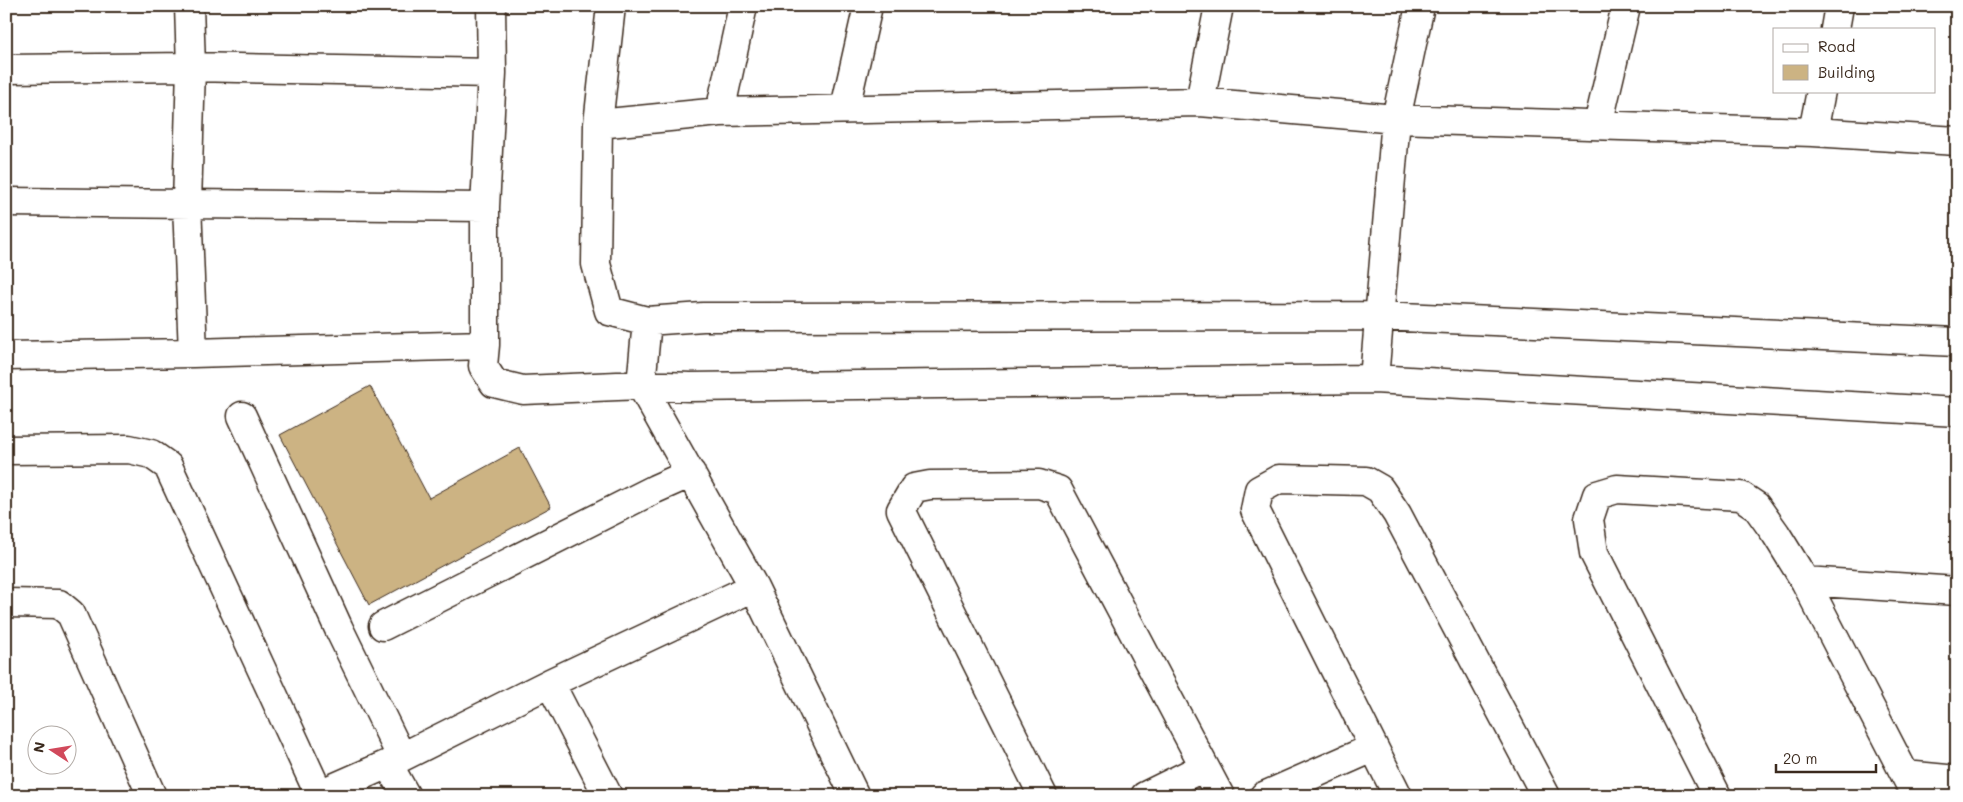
<svg xmlns="http://www.w3.org/2000/svg" width="1963" height="802" viewBox="0 0 1963 802" font-family="Mali,sans-serif">
	<style>
		.building { fill: #ccb383; stroke: #3b2a1e }
		.lines { fill: none; stroke-linecap: round; stroke-linejoin: round }
		.minor-casing { stroke: #3b2a1e; stroke-width: 31 }
		.minor { stroke: #fff; stroke-width: 28 }
	</style>
	<rect width="100%" height="100%" fill="#fff"/>
	<filter id="ink" filterUnits="userSpaceOnUse"><feTurbulence type="fractalNoise" baseFrequency=".02" numOctaves="2"/><feDisplacementMap in="SourceGraphic" scale="10" xChannelSelector="R" yChannelSelector="G"/><feConvolveMatrix kernelMatrix="1 2 1 2 8 2 1 2 1" color-interpolation-filters="sRGB"/></filter>
	<g filter="url(#ink)">
		<path class="building" d="M 370,386 L 429,498 L 520,448 L 551,507 L 369,605 L 280,435 Z"/>
		<g class="lines">
			<g class="minor-casing">
				<path id="minor" d="M 189,6 L 191,67 L 187,204 L 193,353
					M 491,6 L 492,73 L 485,207 L 485,345 L 483,366 L 494,383 L 523,390 L 641,385 L 690,387 L 1374,379 L 1957,412
					M 611,6 L 598,124 L 596,264 L 609,311 L 647,321 L 703,317 L 1380,316 L 1957,342
					M 1835,29 L 1839,6
					M 6,69 L 191,67 L 492,73
					M 1200,102 L 1219,6
					M 845,108 L 868,6
					M 720,112 L 743,6
					M 598,124 L 720,112 L 1200,102 L 1396,119 L 1813,132 L 1957,141
					M 1598,125 L 1626,6
					M 1813,132 L 1821,91
					M 6,202 L 485,207
					M 647,321 L 641,385 L 754,587 L 855,796
					M 6,356 L 193,353 L 485,345
					M 1374,379 L 1396,119 L 1420,6
					M 242,416 L 339,629 L 401,756
					M 6,450 L 129,449 L 151,454 L 168,466 L 319,794
					M 1805,581 L 1957,591
					M 6,603 L 59,604 L 71,614 L 152,796
					M 383,626 L 655,489 L 691,473
					M 550,683 L 608,796
					M 388,764 L 406,796
					M 1905,775 L 1957,780
					M 315,796 L 388,764 L 550,683 L 754,587
					M 1043,796 L 901,510 L 914,488 L 930,485 L 1039,484 L 1058,490 L 1220,796
					M 1145,796 L 1204,767
					M 1264,796 L 1373,748
					M 1398,796 L 1255,510 L 1259,490 L 1279,479 L 1366,481 L 1380,489 L 1397,514 L 1546,796
					M 1717,796 L 1594,553 L 1589,519 L 1597,495 L 1617,489 L 1741,496 L 1756,506 L 1776,534 L 1805,581 L 1916,796"/>
			</g>
			<use href="#minor" class="minor"/>
		</g>
	</g>
	<rect width="1963" height="802" fill="none" stroke="#fff" stroke-width="25"/>
	<rect x="12" y="12" width="1938" height="777" fill="none" stroke="#3b2a1e" stroke-width="2" filter="url(#ink)"/>
	<rect x="1773" y="28" width="162" height="65" fill="#ffffff" stroke="#b1aaa5"/>
	<rect x="1783" y="44" width="25" height="8" fill="#ffffff" stroke="#b1aaa5"/>
	<text x="1818" y="52" font-size="15" fill="#3b2a1e">Road</text>
	<rect x="1783" y="65" width="25" height="15" fill="#ccb383" stroke="#b1aaa5"/>
	<text x="1818" y="78" font-size="15" fill="#3b2a1e">Building</text>
	<g transform="translate(52 750) rotate(282)"><circle r="24" fill="#ffffff" stroke="#b1aaa5"/>
	<path d="M0-4L9 19L0 12L-9 19Z" fill="#d1495b"/>
	<text y="-8" font-size="14" font-weight="bold" text-anchor="middle" fill="#3b2a1e">N</text>
	</g>
	<path d="M1776 764v8h100v-8" fill="none" stroke="#3b2a1e" stroke-width="2.5"/>
	<text x="1783" y="764" font-size="15" fill="#3b2a1e" stroke="#ffffff" stroke-width="4" paint-order="stroke">20 m</text>
</svg>
